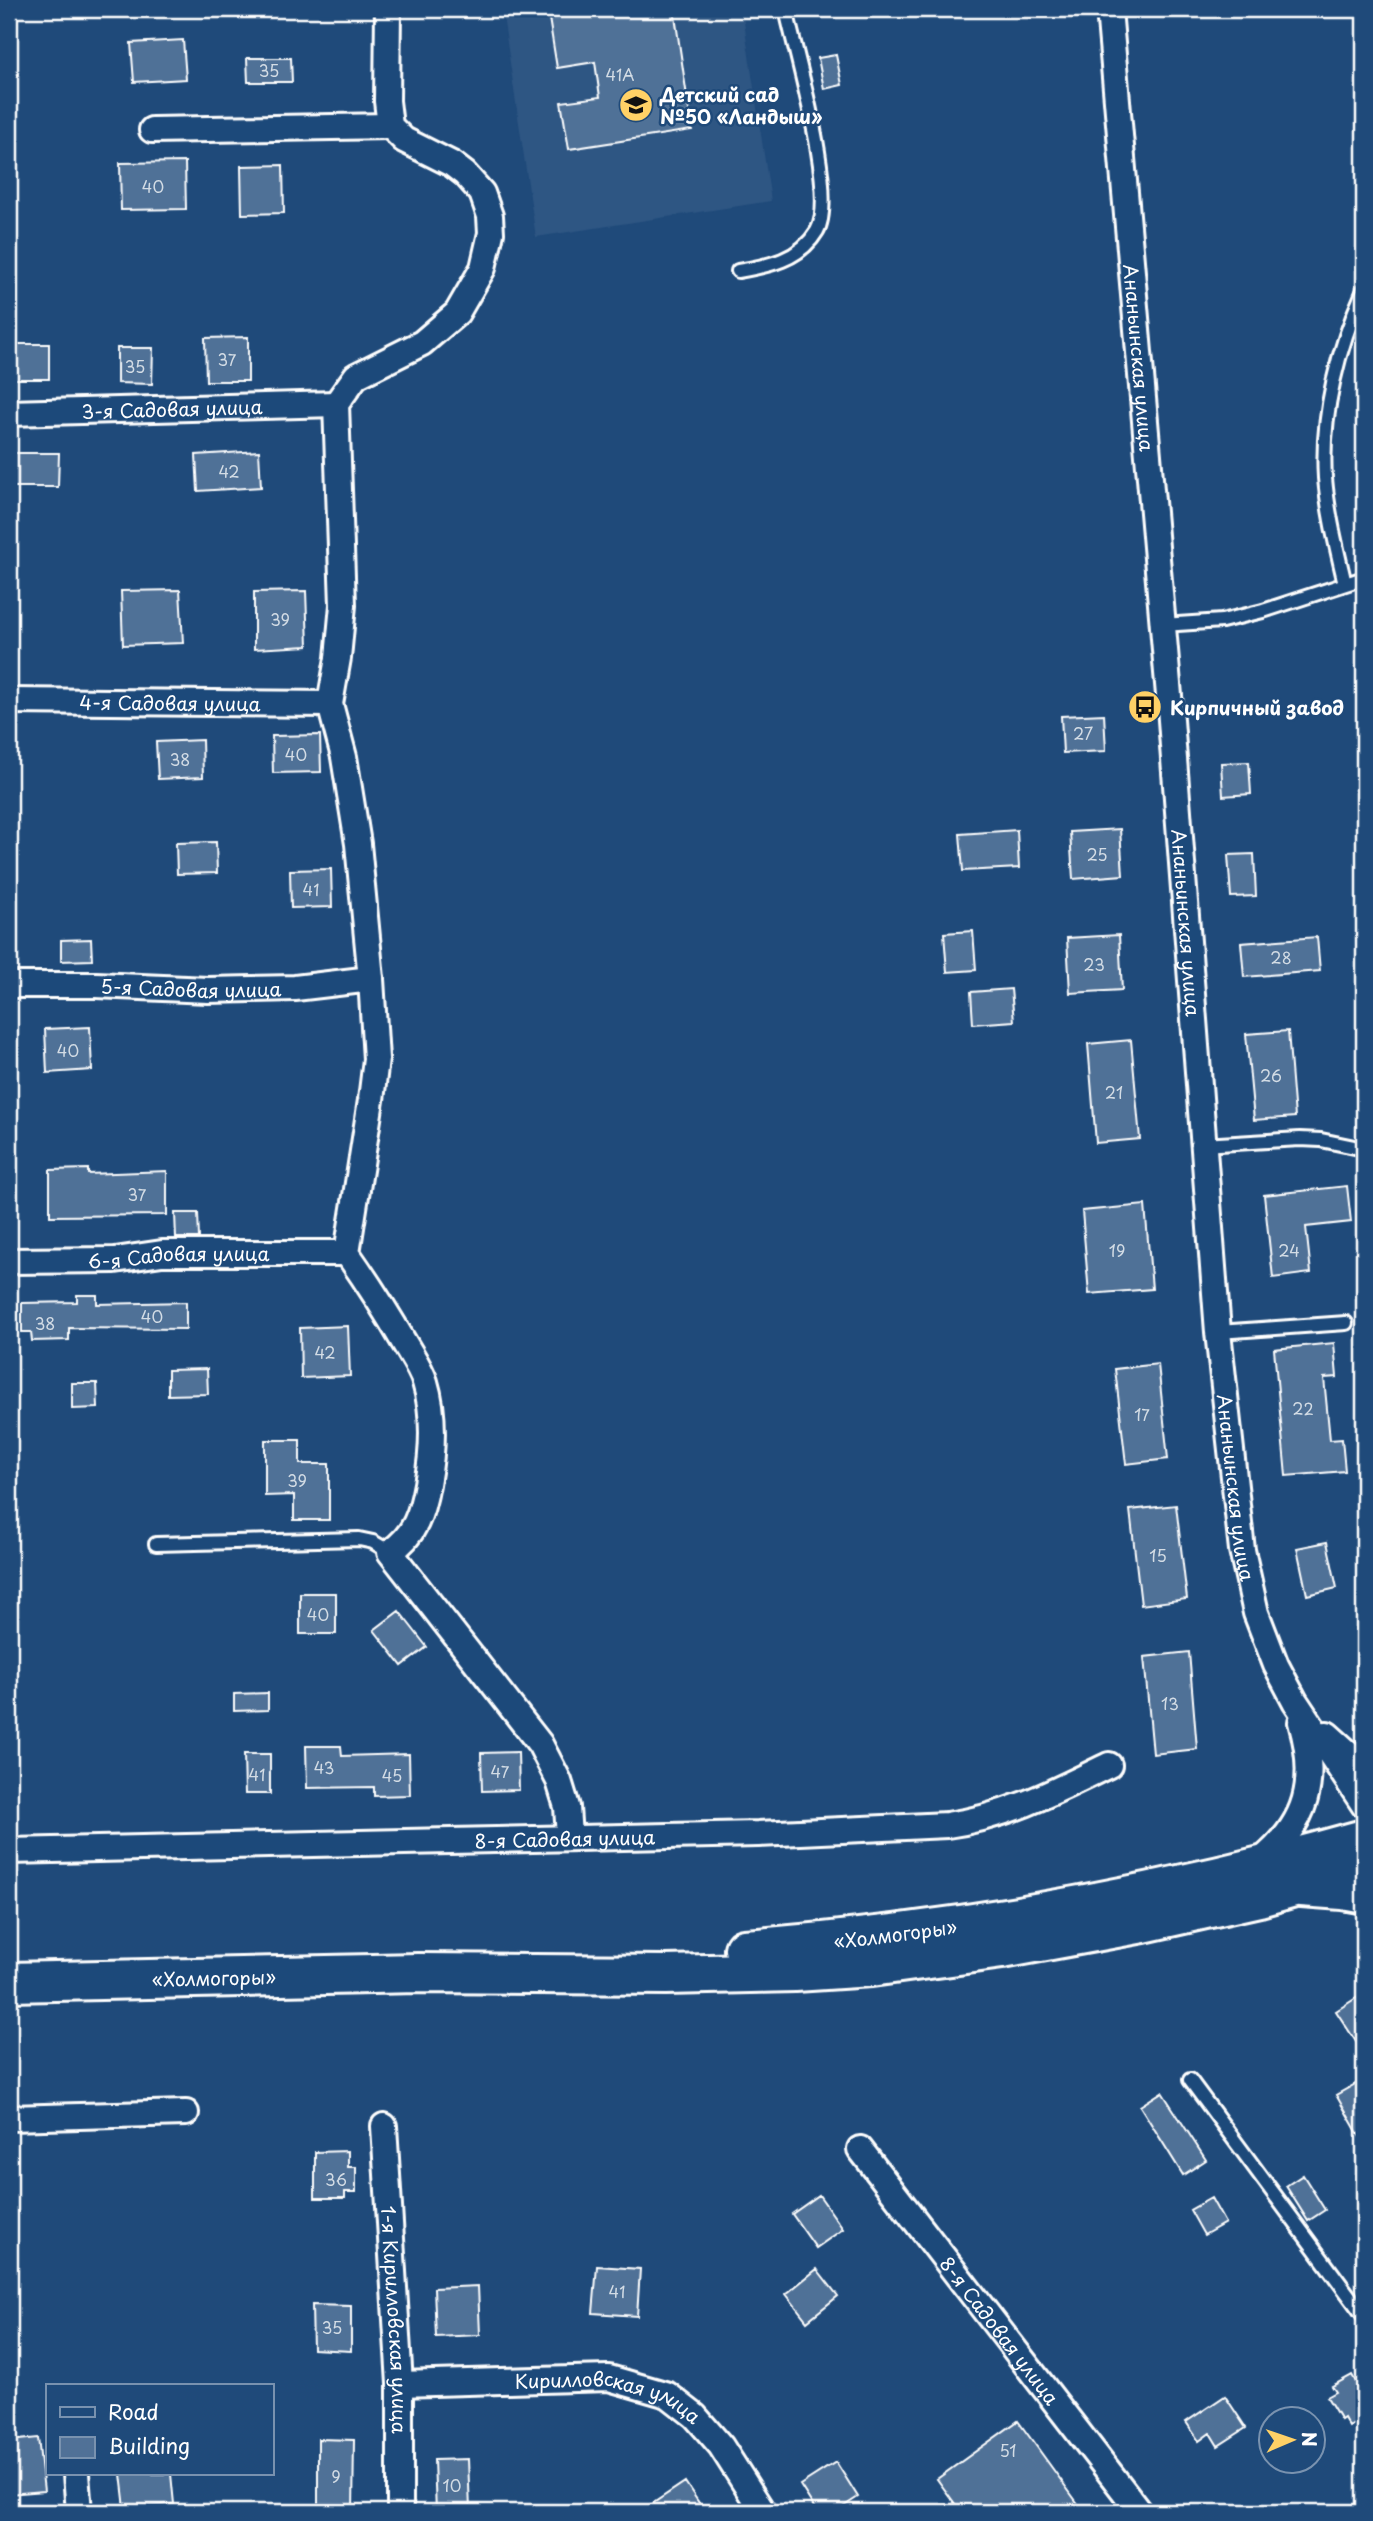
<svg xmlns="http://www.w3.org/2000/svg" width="1373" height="2521" viewBox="0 0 1373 2521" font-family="'Playpen Sans',sans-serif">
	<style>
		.built { fill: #2e5683 }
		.building { fill: #507197; stroke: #fff; stroke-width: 2 }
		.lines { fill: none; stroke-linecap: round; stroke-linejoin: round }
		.service-casing { stroke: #fff; stroke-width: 18 }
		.minor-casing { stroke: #fff; stroke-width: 30 }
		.trunk-casing { stroke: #fff; stroke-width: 44 }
		.service { stroke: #1f4a7a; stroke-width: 12 }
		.minor { stroke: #1f4a7a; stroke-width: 24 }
		.trunk { stroke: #1f4a7a; stroke-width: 38 }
		.labels { text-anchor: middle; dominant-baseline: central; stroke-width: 5; stroke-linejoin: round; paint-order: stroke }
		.number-label { font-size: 16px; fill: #d3dce5 }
		.poi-label { font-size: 19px; font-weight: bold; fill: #fff; stroke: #1f4a7a; text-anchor: start }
		.street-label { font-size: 19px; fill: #fff; stroke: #1f4a7a }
	</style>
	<rect width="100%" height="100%" fill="#1f4a7a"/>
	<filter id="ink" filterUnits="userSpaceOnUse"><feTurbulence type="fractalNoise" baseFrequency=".0143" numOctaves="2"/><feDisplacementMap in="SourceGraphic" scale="14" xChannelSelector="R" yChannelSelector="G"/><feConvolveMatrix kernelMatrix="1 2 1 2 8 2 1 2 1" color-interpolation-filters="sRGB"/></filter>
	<g filter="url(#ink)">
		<path class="built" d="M 502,9 L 742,9 L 771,201 L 536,237 Z"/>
		<path class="building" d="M 612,9 L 674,9 L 692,130 L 569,149 L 561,102 L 600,97 L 595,62 L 557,68 L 549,18 Z
			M 183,40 L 186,79 L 134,82 L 131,43 Z
			M 836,55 L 842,85 L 824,89 L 818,58 Z
			M 247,58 L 291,58 L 292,82 L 248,82 Z
			M 185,162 L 186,209 L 121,210 L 120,163 Z
			M 283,165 L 284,213 L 242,214 L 241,166 Z
			M 248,337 L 248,381 L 206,381 L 205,338 Z
			M 12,344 L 49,344 L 49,379 L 13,379 Z
			M 117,348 L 153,348 L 152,384 L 117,383 Z
			M 259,451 L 261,487 L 198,491 L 196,455 Z
			M 10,453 L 59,453 L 58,487 L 10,487 Z
			M 180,590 L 183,643 L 123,645 L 121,591 Z
			M 306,591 L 308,646 L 254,649 L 254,592 Z
			M 1104,714 L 1106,751 L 1063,753 L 1061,716 Z
			M 320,735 L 321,772 L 273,773 L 272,736 Z
			M 202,740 L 203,777 L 158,779 L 156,742 Z
			M 1249,762 L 1251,794 L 1223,796 L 1221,763 Z
			M 1120,829 L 1123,875 L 1073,879 L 1070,832 Z
			M 1017,830 L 1019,868 L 963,871 L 960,834 Z
			M 216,842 L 217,873 L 177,874 L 176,843 Z
			M 1254,854 L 1256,896 L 1231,897 L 1228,855 Z
			M 331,869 L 332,907 L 291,908 L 290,870 Z
			M 973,931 L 976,970 L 947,972 L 944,933 Z
			M 1119,935 L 1122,990 L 1070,993 L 1067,938 Z
			M 1317,937 L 1320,971 L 1244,977 L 1241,943 Z
			M 91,939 L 92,960 L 61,961 L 61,940 Z
			M 1011,989 L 1014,1021 L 973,1024 L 971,992 Z
			M 90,1027 L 92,1070 L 47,1073 L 45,1029 Z
			M 1288,1031 L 1295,1117 L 1254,1120 L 1246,1034 Z
			M 1131,1040 L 1140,1139 L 1096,1143 L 1088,1044 Z
			M 88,1169 L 88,1174 L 167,1171 L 167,1215 L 50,1216 L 50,1170 Z
			M 1347,1186 L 1351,1222 L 1306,1227 L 1311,1273 L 1273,1278 L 1264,1195 Z
			M 1145,1205 L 1152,1289 L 1089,1294 L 1082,1211 Z
			M 175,1213 L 198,1213 L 199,1238 L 176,1238 Z
			M 77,1295 L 97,1295 L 97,1304 L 186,1302 L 186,1329 L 69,1328 L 69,1340 L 32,1341 L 31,1332 L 22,1332 L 22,1303 L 77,1302 Z
			M 348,1326 L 350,1376 L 301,1378 L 300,1328 Z
			M 1334,1343 L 1337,1377 L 1324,1378 L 1330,1440 L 1342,1439 L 1345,1471 L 1286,1476 L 1274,1349 Z
			M 1158,1364 L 1168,1459 L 1126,1464 L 1115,1369 Z
			M 207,1369 L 208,1394 L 168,1395 L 168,1370 Z
			M 72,1383 L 97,1383 L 98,1408 L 72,1409 Z
			M 265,1440 L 300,1440 L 300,1464 L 329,1464 L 329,1520 L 294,1520 L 294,1495 L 265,1496 Z
			M 1176,1505 L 1187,1599 L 1141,1605 L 1130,1510 Z
			M 1327,1542 L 1337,1588 L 1307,1595 L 1297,1548 Z
			M 300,1593 L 336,1593 L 336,1634 L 300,1634 Z
			M 399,1611 L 427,1647 L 402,1666 L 374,1630 Z
			M 1189,1652 L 1197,1749 L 1153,1754 L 1144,1657 Z
			M 268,1693 L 268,1710 L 234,1711 L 234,1694 Z
			M 306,1746 L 341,1746 L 342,1756 L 409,1754 L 410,1795 L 374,1796 L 374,1787 L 307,1788 Z
			M 518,1752 L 519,1790 L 482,1791 L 481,1753 Z
			M 244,1754 L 270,1754 L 270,1794 L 245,1794 Z
			M 1364,1993 L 1364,2054 L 1336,2011 Z
			M 1359,2082 L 1364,2091 L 1364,2144 L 1336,2095 Z
			M 1162,2092 L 1206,2160 L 1183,2175 L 1140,2106 Z
			M 348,2151 L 348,2167 L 356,2167 L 356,2192 L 345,2192 L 345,2198 L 315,2198 L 315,2152 Z
			M 1303,2175 L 1325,2210 L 1308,2221 L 1286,2186 Z
			M 819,2195 L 843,2229 L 816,2248 L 792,2214 Z
			M 1211,2198 L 1225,2223 L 1204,2235 L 1190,2210 Z
			M 597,2266 L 640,2269 L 637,2316 L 593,2313 Z
			M 817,2269 L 838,2296 L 807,2321 L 786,2294 Z
			M 478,2286 L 480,2335 L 436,2337 L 434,2288 Z
			M 312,2305 L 351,2306 L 351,2351 L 313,2349 Z
			M 1352,2375 L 1364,2396 L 1364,2419 L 1349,2427 L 1344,2418 L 1341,2420 L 1327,2397 L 1336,2392 L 1332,2386 Z
			M 1225,2396 L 1246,2428 L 1218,2446 L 1210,2433 L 1199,2441 L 1186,2422 Z
			M 1018,2421 L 1084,2512 L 961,2512 L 937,2479 Z
			M 38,2438 L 44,2491 L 9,2494 L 9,2441 Z
			M 318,2439 L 354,2440 L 353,2512 L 318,2512 Z
			M 468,2459 L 470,2510 L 436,2512 L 434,2460 Z
			M 836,2462 L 858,2497 L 835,2512 L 817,2512 L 800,2485 Z
			M 121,2474 L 171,2474 L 174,2504 L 125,2508 Z
			M 685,2482 L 705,2512 L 640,2512 Z"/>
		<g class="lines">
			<g class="service-casing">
				<path id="service" d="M 738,271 C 768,266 800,260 817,231 C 838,195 795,53 786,9
					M 1345,584 C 1337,549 1328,514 1325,478 C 1321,415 1338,347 1364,290
					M 1163,625 L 1222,621 L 1263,611 L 1364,578
					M 1203,1145 L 1300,1139 L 1321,1140 L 1364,1149
					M 1218,1332 L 1346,1323
					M 156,1544 L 359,1539 L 373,1542 L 390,1552
					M 1190,2080 L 1364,2316"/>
			</g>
			<g class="minor-casing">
				<g id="minor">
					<path d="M 388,9 L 387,101 L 390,126 L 404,140 L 452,164 L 465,174 L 482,193 L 490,216 L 491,233 L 483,268 L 457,313 L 422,343 L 356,376 L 336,404 L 343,605 L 338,658 L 330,704 L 344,757 L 358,844 L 371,979 L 376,1059 L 371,1100 L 347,1253 C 368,1283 387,1313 405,1344 C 412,1356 421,1369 425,1382 C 435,1415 433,1451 427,1484 C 422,1512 415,1536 390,1552 L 540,1744 L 559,1781 L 567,1807 L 569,1837"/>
					<path id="s1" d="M 1109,9 L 1170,707 L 1218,1332 L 1242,1550 L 1256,1613 L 1276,1665 L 1295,1701 L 1364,1805"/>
					<path d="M 152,130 L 390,126"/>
					<path id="s2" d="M 9,413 L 336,404"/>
					<path id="s3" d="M 9,701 L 330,704"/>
					<path id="s4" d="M 9,985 L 96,985 L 208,990 L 295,988 L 371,979"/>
					<path id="s5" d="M 9,1261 L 115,1260 L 162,1253 L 347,1253"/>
					<path d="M 1327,1734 L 1364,1767"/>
					<path id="s6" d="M 9,1851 L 758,1834 L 947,1825 C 1006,1817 1056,1791 1109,1765"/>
					<path d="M 1258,1863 C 1308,1824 1318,1781 1301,1722"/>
					<path d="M 1301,1894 L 1342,1897 L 1364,1901"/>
					<path d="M 9,2118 L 186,2113"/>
					<path id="s7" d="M 384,2126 L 400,2384 L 400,2512"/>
					<path id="s8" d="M 860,2149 L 1140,2512"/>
					<path id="s9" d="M 400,2384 L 609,2378 L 668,2395 L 695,2416 L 721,2446 L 763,2512"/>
					<path d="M 76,2474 L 79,2512"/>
				</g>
			</g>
			<g class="trunk-casing">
				<g id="trunk">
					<path id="s10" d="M 744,1949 C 954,1933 1162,1896 1364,1839"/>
					<path id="s11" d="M 9,1982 L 418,1973 L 666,1975 L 795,1972 L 871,1967 L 1002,1949 L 1143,1923 L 1259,1897 L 1364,1867"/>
				</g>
			</g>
			<use href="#service" class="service"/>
			<use href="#minor" class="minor"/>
			<use href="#trunk" class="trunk"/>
		</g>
	</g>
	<defs>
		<g id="school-disc" transform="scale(1.75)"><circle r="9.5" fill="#ffd166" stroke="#1f4a7a"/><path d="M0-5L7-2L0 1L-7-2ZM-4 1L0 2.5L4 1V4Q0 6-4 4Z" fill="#111"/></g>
		<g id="bus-disc" transform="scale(1.75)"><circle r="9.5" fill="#ffd166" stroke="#1f4a7a"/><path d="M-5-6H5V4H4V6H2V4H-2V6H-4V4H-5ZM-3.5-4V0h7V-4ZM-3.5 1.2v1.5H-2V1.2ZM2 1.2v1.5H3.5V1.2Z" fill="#111"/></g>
	</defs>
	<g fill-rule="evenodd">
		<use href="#school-disc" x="636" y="105"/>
		<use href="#bus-disc" x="1145" y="707"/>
	</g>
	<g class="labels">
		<g class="number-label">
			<text x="269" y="70">35</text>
			<text x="620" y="74">41А</text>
			<text x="153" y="186">40</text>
			<text x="227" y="359">37</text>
			<text x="135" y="366">35</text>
			<text x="229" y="471">42</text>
			<text x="280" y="619">39</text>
			<text x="1083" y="733">27</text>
			<text x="296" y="754">40</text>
			<text x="180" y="759">38</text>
			<text x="1097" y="854">25</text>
			<text x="311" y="889">41</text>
			<text x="1281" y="957">28</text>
			<text x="1094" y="964">23</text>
			<text x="68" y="1050">40</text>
			<text x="1271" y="1075">26</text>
			<text x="1114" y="1092">21</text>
			<text x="137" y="1194">37</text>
			<text x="1117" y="1250">19</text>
			<text x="1289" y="1250">24</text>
			<text x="152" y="1316">40</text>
			<text x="45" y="1323">38</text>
			<text x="325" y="1352">42</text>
			<text x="1303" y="1408">22</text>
			<text x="1142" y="1414">17</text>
			<text x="297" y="1480">39</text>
			<text x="1158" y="1555">15</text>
			<text x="318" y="1614">40</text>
			<text x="1170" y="1703">13</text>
			<text x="324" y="1767">43</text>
			<text x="500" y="1771">47</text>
			<text x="257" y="1774">41</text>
			<text x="392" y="1775">45</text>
			<text x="336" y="2179">36</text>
			<text x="617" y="2291">41</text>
			<text x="332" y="2327">35</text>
			<text x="1008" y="2450">51</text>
			<text x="336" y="2476">9</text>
			<text x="452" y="2485">10</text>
		</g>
		<g class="poi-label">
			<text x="660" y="94">Детский сад<tspan x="660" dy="22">№50 «Ландыш»</tspan></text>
			<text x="1170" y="707">Кирпичный завод</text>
		</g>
		<g class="street-label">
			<text stroke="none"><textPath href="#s1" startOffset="350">Ананьинская улица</textPath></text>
			<text stroke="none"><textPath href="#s2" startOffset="163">3-я Садовая улица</textPath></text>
			<text stroke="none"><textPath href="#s3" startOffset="161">4-я Садовая улица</textPath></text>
			<text stroke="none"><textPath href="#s1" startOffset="917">Ананьинская улица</textPath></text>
			<text stroke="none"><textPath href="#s4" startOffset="182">5-я Садовая улица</textPath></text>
			<text stroke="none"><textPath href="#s5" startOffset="170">6-я Садовая улица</textPath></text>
			<text stroke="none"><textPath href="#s1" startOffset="1484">Ананьинская улица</textPath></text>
			<text stroke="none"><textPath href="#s6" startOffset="556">8-я Садовая улица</textPath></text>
			<text stroke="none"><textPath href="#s10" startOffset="152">«Холмогоры»</textPath></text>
			<text stroke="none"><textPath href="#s11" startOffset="205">«Холмогоры»</textPath></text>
			<text stroke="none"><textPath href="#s7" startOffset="194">1-я Кирилловская улица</textPath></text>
			<text stroke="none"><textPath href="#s8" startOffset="229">8-я Садовая улица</textPath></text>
			<text stroke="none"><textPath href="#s9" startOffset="212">Кирилловская улица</textPath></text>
		</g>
	</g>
	<rect width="1373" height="2521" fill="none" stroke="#1f4a7a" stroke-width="35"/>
	<rect x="18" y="18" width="1338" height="2486" fill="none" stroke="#fff" stroke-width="2.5" filter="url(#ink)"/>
	<rect x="46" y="2384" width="228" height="91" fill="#1f4a7a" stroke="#7992af" stroke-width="2"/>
	<rect x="60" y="2407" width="35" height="10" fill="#1f4a7a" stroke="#7992af" stroke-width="2"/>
	<text x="108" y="2420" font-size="21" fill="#ffffff">Road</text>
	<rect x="60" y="2437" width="35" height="21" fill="#507197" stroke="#7992af" stroke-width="2"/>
	<text x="108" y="2454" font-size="21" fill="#ffffff">Building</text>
	<g transform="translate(1292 2440) rotate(88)"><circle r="33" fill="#1f4a7a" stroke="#7992af" stroke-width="2"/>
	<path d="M0-5L12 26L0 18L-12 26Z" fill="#ffd166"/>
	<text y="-10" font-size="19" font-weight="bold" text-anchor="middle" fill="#ffffff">N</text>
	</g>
</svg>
